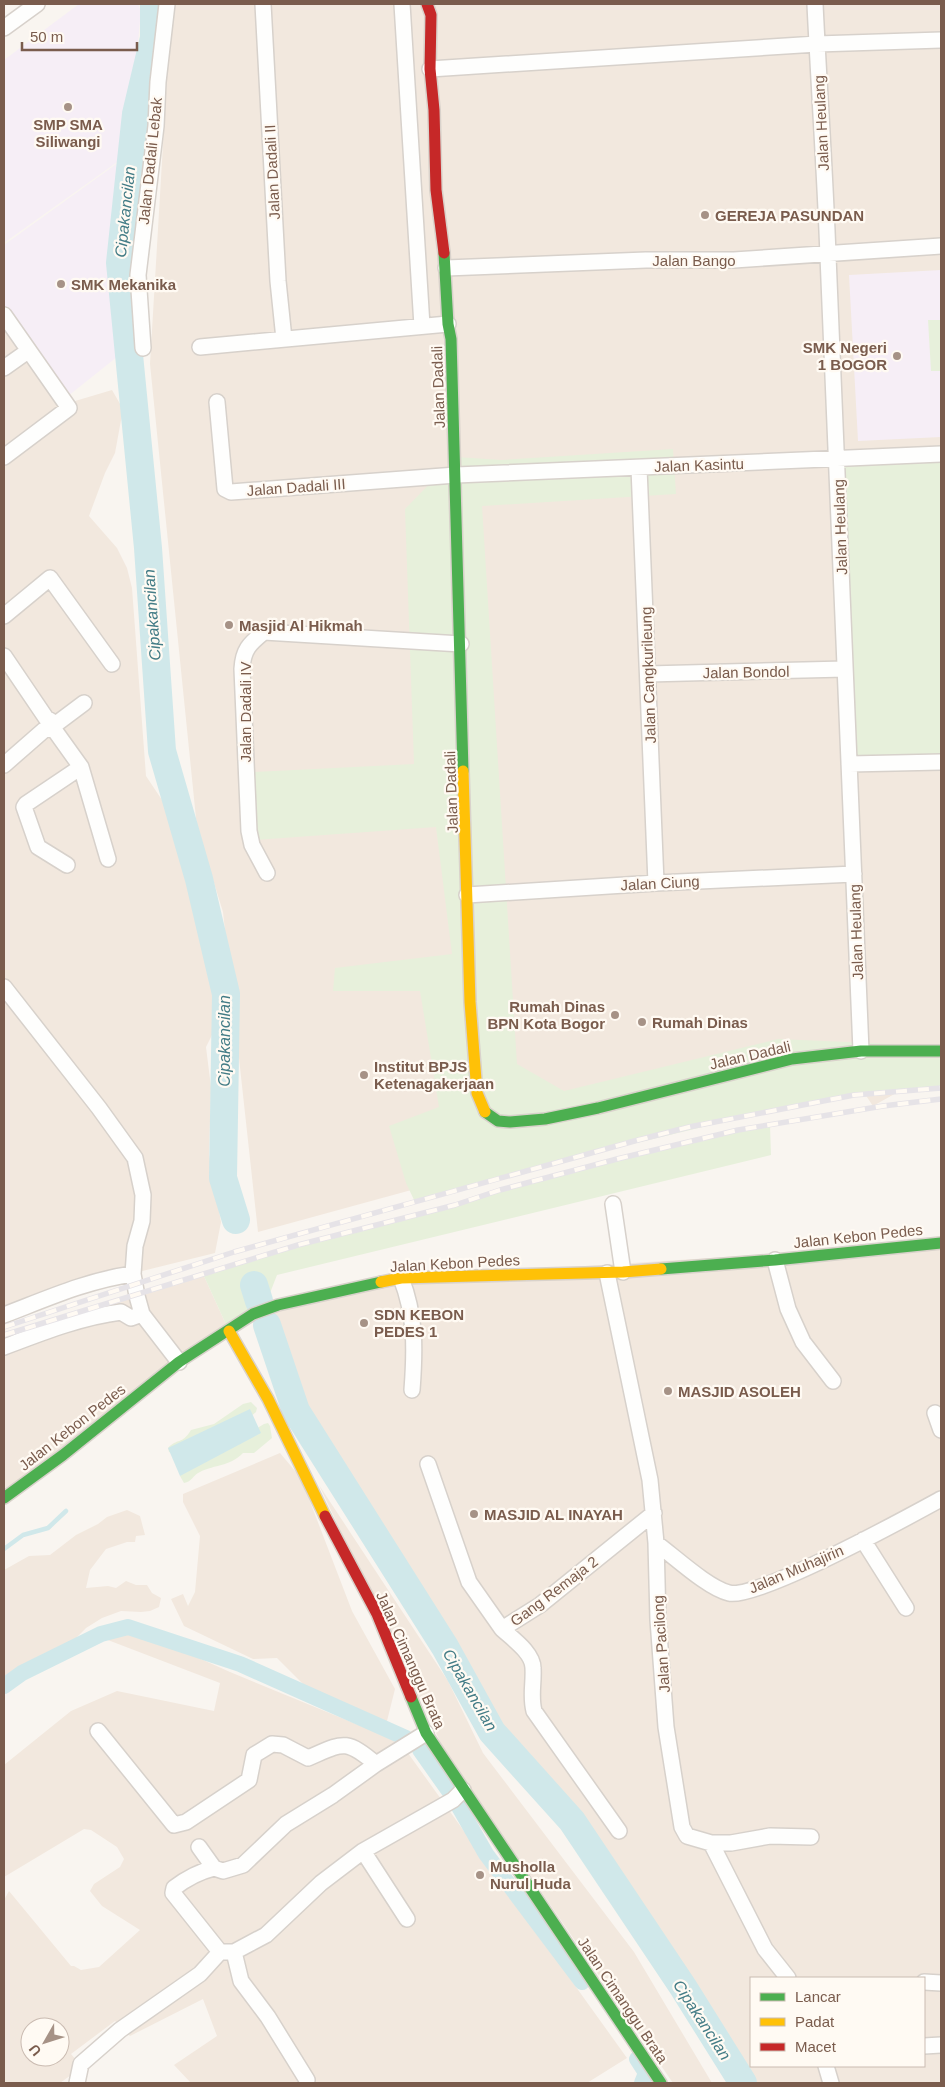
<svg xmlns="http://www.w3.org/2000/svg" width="945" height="2087" viewBox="0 0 945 2087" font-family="Arial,sans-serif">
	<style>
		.residential { fill: #f2e8de; fill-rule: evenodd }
		.education { fill: #f6eef6 }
		.green { fill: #e7f0db }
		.water { fill: #d0e8ea }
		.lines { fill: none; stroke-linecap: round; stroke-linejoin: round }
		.stream { stroke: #d0e8ea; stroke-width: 4.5 }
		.canal { stroke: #d0e8ea; stroke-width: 16 }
		.river { stroke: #d0e8ea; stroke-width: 28 }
		.street-casing { stroke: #d7d1cb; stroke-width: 18 }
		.fast-casing { stroke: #d9d2cb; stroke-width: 14 }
		.slow-casing { stroke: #d9d2cb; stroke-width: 14 }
		.jam-casing { stroke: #d9d2cb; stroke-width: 14 }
		.street { stroke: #fefefd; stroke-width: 15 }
		.fast { stroke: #4caf50; stroke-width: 11 }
		.slow { stroke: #ffc107; stroke-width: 11 }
		.jam { stroke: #c62828; stroke-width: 11 }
		.rail-casing { stroke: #e6e3e7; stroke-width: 5.5 }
		.rail { stroke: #fffaf3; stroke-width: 4; stroke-dasharray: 11; stroke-linecap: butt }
		.poi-dot { fill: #a69286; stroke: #fffaf3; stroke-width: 2 }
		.labels { text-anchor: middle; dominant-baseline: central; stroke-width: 4.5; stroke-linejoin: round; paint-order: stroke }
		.street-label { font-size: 15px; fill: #7a5c4d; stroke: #fffaf3 }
		.poi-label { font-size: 15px; font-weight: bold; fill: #7a5c4d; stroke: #fffaf3; text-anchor: start }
		.water-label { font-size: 16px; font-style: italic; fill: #437c86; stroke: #fffaf3 }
	</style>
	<rect width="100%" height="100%" fill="#f9f5f0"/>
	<path class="residential" d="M 175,4 L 941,4 L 941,1068 L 873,1106 L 846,1066 L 598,1139 L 258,1232 L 223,912 L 197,828 L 150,364 L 169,43 Z
		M 4,316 L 65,404 L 112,390 L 123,409 L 115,453 L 105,473 L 89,516 L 117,548 L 127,568 L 132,588 L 146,776 L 164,803 L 202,899 L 206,929 L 213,957 L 218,994 L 219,1021 L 206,1047 L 211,1087 L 209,1155 L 221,1222 L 215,1253 L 98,1282 L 4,1320 Z
		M 941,1243 L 941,2083 L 742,2083 L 572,1821 L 492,1732 L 296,1411 L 263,1311 L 401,1278 ZM 751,1978 L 924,1978 L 924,2066 L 751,2066 Z
		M 203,1274 L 229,1331 L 4,1498 L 4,1335 Z
		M 280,1453 L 301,1478 L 352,1611 L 395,1689 L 385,1729 L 312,1693 L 277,1658 L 253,1659 L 184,1626 L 171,1599 L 183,1594 L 188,1606 L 195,1592 L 200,1536 L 183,1502 L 183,1494 Z
		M 319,1485 L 448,1681 L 483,1753 L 634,1952 L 712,2083 L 673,2083 L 445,1752 Z
		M 127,1510 L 140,1516 L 145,1535 L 136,1536 L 135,1542 L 127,1542 L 106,1549 L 90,1570 L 86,1588 L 108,1586 L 116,1588 L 126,1581 L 136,1585 L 147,1585 L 152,1593 L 161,1598 L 159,1607 L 150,1611 L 141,1612 L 121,1611 L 102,1618 L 86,1628 L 72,1642 L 63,1647 L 45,1653 L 4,1676 L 4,1570 L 29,1556 L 50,1555 L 76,1535 L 98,1524 L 107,1517 Z
		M 136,1630 L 230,1672 L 400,1742 L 627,2058 L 587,2083 L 191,2083 L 174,2065 L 217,2036 L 203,1999 L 130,2036 L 115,2021 L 71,2054 L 82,2067 L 60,2083 L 4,2083 L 4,1900 L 9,1891 L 71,1966 L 74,1966 L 81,1970 L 99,1967 L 140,1930 L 102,1906 L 90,1891 L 94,1884 L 120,1867 L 124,1859 L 117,1847 L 91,1830 L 84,1829 L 4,1877 L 4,1765 L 71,1711 L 117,1691 L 214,1711 L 220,1683 L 100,1637 ZM 30,2027 L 60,2027 L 60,2057 L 30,2057 Z"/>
	<path class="education" d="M 79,4 L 138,4 L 141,11 L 127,155 L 4,243 L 4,60 Z
		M 126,157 L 116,264 L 122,353 L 68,396 L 4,305 L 4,245 Z
		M 941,270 L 941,437 L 858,441 L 849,275 Z"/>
	<path class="green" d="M 928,320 L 941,320 L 941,371 L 931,371 Z
		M 941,447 L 941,762 L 849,764 L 835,450 Z
		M 673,449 L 676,494 L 482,506 L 517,1064 L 564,1091 L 778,1039 L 941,1046 L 941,1088 L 847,1096 L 748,1116 L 558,1162 L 415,1202 L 406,1183 L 389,1126 L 439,1107 L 420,991 L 333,991 L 335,968 L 452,954 L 436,827 L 255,840 L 252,772 L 414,764 L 405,509 L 456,457 L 502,460 Z
		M 770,1125 L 771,1155 L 277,1275 L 263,1311 L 229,1331 L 203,1274 L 277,1251 L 455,1205 L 617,1159 Z
		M 251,1402 L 257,1408 L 256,1412 L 250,1417 L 176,1454 L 169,1452 L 168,1448 C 177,1438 182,1445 191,1430 L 214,1424 L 243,1404 Z
		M 268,1423 L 270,1426 L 272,1438 L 254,1453 L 243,1453 C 229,1467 216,1464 200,1472 C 193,1475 192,1482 184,1483 L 180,1476 L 183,1473 L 264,1424 Z"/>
	<path class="water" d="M 250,1409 L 261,1433 L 180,1476 L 168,1448 Z"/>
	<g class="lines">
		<path class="stream" d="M 282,1412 L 296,1411
			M 4,1549 L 23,1535 L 48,1528 L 66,1511"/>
		<path class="canal" d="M 4,1686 L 22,1673 L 101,1634 L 128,1627 L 240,1664 L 406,1738
			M 420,1750 L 449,1791
			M 458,1805 L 486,1854 L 582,1982
			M 637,2059 L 646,2073 L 642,2083"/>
		<path class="river" d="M 154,4 L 154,38 L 136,114 L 120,263 L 148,548 L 162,751 L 199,879 L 226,994 L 223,1178 L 236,1220
			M 254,1285 L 259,1301
			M 267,1325 L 296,1411 L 445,1647 L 492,1732 L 572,1821 L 683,1987 L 743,2083"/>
		<g class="street-casing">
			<path id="street" d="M 263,4 L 278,281 L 284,339
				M 402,4 L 422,326
				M 815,4 C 819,88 825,172 828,256 C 839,521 850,786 861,1051
				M 4,28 L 37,4
				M 430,69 L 817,44 L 941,40
				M 446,268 L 646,260 L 734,260 L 941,246
				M 4,315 L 69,408 L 4,457
				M 200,347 L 448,324
				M 143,348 L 138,275 L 156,126 L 158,82 L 167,4
				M 4,368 L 28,351
				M 217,402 L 225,489 L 231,492 L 456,475 L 941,454
				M 639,468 L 656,883
				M 4,616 L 50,578 L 112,664
				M 4,656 L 46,718 L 56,724
				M 648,674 L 845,669
				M 53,728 L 81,767 L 108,859
				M 849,764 L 941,762
				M 4,765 L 44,730 L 53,728 L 56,724 L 84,703
				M 67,865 L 38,847 L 24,807 L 26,804 L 81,767
				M 267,873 L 252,845 L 249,831 L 242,669 C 243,650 249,644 264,632 L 461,644
				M 467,895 L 656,883 L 854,874
				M 4,987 L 99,1108 L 135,1158 L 143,1195 L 142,1221 L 135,1246 L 133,1274 L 137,1296 L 142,1314 L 179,1362
				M 613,1204 L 623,1272
				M 775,1260 L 788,1309 L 803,1342 L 833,1381
				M 607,1273 L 650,1480 L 656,1543 L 658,1620 L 666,1727 L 682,1827 L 687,1836 L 711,1843 L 765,1949 L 788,1978
				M 401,1278 C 416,1316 415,1350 412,1390
				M 4,1315 C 46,1299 88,1280 133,1274
				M 4,1347 C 41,1333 81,1317 121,1312 L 131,1318 L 142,1314
				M 935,1413 L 941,1430
				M 428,1464 L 469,1582 L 502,1629 L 540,1605 L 654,1513
				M 863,1540 L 906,1608
				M 656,1543 C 675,1557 708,1588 729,1593 C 757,1600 908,1517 941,1499
				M 502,1629 C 513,1639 533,1653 533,1668 C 534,1683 530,1696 534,1711 L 619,1831
				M 98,1731 L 174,1825 L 186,1822 L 249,1780 L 254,1755 L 272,1744 L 283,1745 L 308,1758 C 343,1743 345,1738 376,1764 L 426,1733
				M 711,1843 L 731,1843 L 770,1836 L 811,1837
				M 199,1847 L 214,1868 C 198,1872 187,1878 174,1888 L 173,1893 L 220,1952
				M 363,1851 L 407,1919
				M 214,1868 L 223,1871 L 243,1865 L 286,1824 L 333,1795 L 376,1764
				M 234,1952 L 241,1981 L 268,2017 L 307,2080
				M 924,1982 L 941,1983
				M 924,2046 L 941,2045
				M 826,2066 L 831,2083
				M 77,2083 L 81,2064 L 120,2030 L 200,1974 L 220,1952 L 234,1952 L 266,1935 L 321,1883 L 363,1851 L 453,1800 L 463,1790"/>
		</g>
		<g class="fast-casing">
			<path id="fast" d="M 444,253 L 448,324 L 451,339 L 463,771
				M 485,1112 L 498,1121 L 510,1122 L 545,1119 L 598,1108 L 792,1059 L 861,1051 L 941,1051
				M 661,1269 L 775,1260 L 941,1243
				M 4,1498 L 63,1455 L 179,1362 L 253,1314 L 278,1305 L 381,1282
				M 411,1697 L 426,1733 L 661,2083"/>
		</g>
		<g class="slow-casing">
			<path id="slow" d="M 463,771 L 470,1002 L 477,1093 L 485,1112
				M 381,1282 L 401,1278 L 623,1272 L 661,1269
				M 229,1331 L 268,1399 L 325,1516"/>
		</g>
		<g class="jam-casing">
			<path id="jam" d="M 427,4 L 431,15 L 430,69 L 434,110 L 436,190 L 444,253
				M 325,1516 L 377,1614 L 411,1697"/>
		</g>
		<use href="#street" class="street"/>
		<use href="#fast" class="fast"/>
		<use href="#slow" class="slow"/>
		<use href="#jam" class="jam"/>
		<g class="rail-casing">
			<path id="rail" d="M 4,1327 L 234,1252 L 638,1140 L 689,1127 L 854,1095 L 941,1088
				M 4,1335 L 298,1245 L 455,1205 L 500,1190 L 617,1159 L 738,1130 L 883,1106 L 941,1099"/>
		</g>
		<use href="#rail" class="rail"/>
	</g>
	<g class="poi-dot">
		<circle cx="68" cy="107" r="5"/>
		<circle cx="705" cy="215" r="5"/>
		<circle cx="61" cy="284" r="5"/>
		<circle cx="897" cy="356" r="5"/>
		<circle cx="229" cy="625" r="5"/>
		<circle cx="615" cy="1015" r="5"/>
		<circle cx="642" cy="1022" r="5"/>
		<circle cx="364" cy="1075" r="5"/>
		<circle cx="364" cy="1323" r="5"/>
		<circle cx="668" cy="1391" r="5"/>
		<circle cx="474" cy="1514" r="5"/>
		<circle cx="480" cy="1875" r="5"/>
	</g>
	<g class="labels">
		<g class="street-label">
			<text transform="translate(821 123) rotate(-93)">Jalan Heulang</text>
			<text transform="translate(150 161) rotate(-84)">Jalan Dadali Lebak</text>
			<text transform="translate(272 172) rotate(-93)">Jalan Dadali II</text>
			<text x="694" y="260">Jalan Bango</text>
			<text transform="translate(438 387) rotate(-92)">Jalan Dadali</text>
			<text transform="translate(699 465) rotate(-2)">Jalan Kasintu</text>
			<text transform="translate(296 487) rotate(-4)">Jalan Dadali III</text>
			<text transform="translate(840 527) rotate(-92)">Jalan Heulang</text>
			<text transform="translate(746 672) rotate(-1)">Jalan Bondol</text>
			<text transform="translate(648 675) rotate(-92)">Jalan Cangkurileung</text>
			<text transform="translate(245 712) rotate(-90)">Jalan Dadali IV</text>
			<text transform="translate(451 792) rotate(-92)">Jalan Dadali</text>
			<text transform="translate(660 883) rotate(-3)">Jalan Ciung</text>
			<text transform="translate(856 932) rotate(-92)">Jalan Heulang</text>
			<text transform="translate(750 1055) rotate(-13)">Jalan Dadali</text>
			<text transform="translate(858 1236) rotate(-6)">Jalan Kebon Pedes</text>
			<text transform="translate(455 1263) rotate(-3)">Jalan Kebon Pedes</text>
			<text transform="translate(72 1427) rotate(-38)">Jalan Kebon Pedes</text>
			<text transform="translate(796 1569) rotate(-23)">Jalan Muhajirin</text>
			<text transform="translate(554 1591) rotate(-37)">Gang Remaja 2</text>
			<text transform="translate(661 1644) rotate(-94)">Jalan Pacilong</text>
			<text transform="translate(411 1660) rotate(66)">Jalan Cimanggu Brata</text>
			<text transform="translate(623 2000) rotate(56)">Jalan Cimanggu Brata</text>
		</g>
		<g class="poi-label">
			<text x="68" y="124" text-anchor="middle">SMP SMA<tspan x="68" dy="17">Siliwangi</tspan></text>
			<text x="715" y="215">GEREJA PASUNDAN</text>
			<text x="71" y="284">SMK Mekanika</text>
			<text x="887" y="347" text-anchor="end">SMK Negeri<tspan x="887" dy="17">1 BOGOR</tspan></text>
			<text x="239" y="625">Masjid Al Hikmah</text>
			<text x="605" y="1006" text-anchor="end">Rumah Dinas<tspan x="605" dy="17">BPN Kota Bogor</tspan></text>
			<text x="652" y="1022">Rumah Dinas</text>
			<text x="374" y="1066">Institut BPJS<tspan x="374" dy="17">Ketenagakerjaan</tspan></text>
			<text x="374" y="1314">SDN KEBON<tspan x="374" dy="17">PEDES 1</tspan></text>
			<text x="678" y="1391">MASJID ASOLEH</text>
			<text x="484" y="1514">MASJID AL INAYAH</text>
			<text x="490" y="1866">Musholla<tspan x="490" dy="17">Nurul Huda</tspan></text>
		</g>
		<g class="water-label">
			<text transform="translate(125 212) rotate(-84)">Cipakancilan</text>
			<text transform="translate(152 615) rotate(-94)">Cipakancilan</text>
			<text transform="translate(224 1041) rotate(-90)">Cipakancilan</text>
			<text transform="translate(470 1690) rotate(60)">Cipakancilan</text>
			<text transform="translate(702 2020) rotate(57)">Cipakancilan</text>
		</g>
	</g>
	<rect width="945" height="2087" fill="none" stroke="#7a5c4d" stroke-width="10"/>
	<rect x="750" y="1977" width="175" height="90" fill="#fffaf3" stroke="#cabbb1"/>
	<rect x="760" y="1993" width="25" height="8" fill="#4caf50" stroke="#cabbb1"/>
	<text x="795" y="2002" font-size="15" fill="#7a5c4d">Lancar</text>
	<rect x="760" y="2018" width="25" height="8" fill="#ffc107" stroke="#cabbb1"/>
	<text x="795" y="2027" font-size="15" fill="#7a5c4d">Padat</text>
	<rect x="760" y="2043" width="25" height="8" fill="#c62828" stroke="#cabbb1"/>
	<text x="795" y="2052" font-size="15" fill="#7a5c4d">Macet</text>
	<g transform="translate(45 2042) rotate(231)"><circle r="24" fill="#fffaf3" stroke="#cabbb1"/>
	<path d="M0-4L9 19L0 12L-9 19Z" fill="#a69286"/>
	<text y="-8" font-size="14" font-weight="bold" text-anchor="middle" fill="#7a5c4d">U</text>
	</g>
	<path d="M22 42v8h115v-8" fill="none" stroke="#7a5c4d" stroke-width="2.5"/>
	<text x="30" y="42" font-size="15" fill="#7a5c4d" stroke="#fffaf3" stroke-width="4" paint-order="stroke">50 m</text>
</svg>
